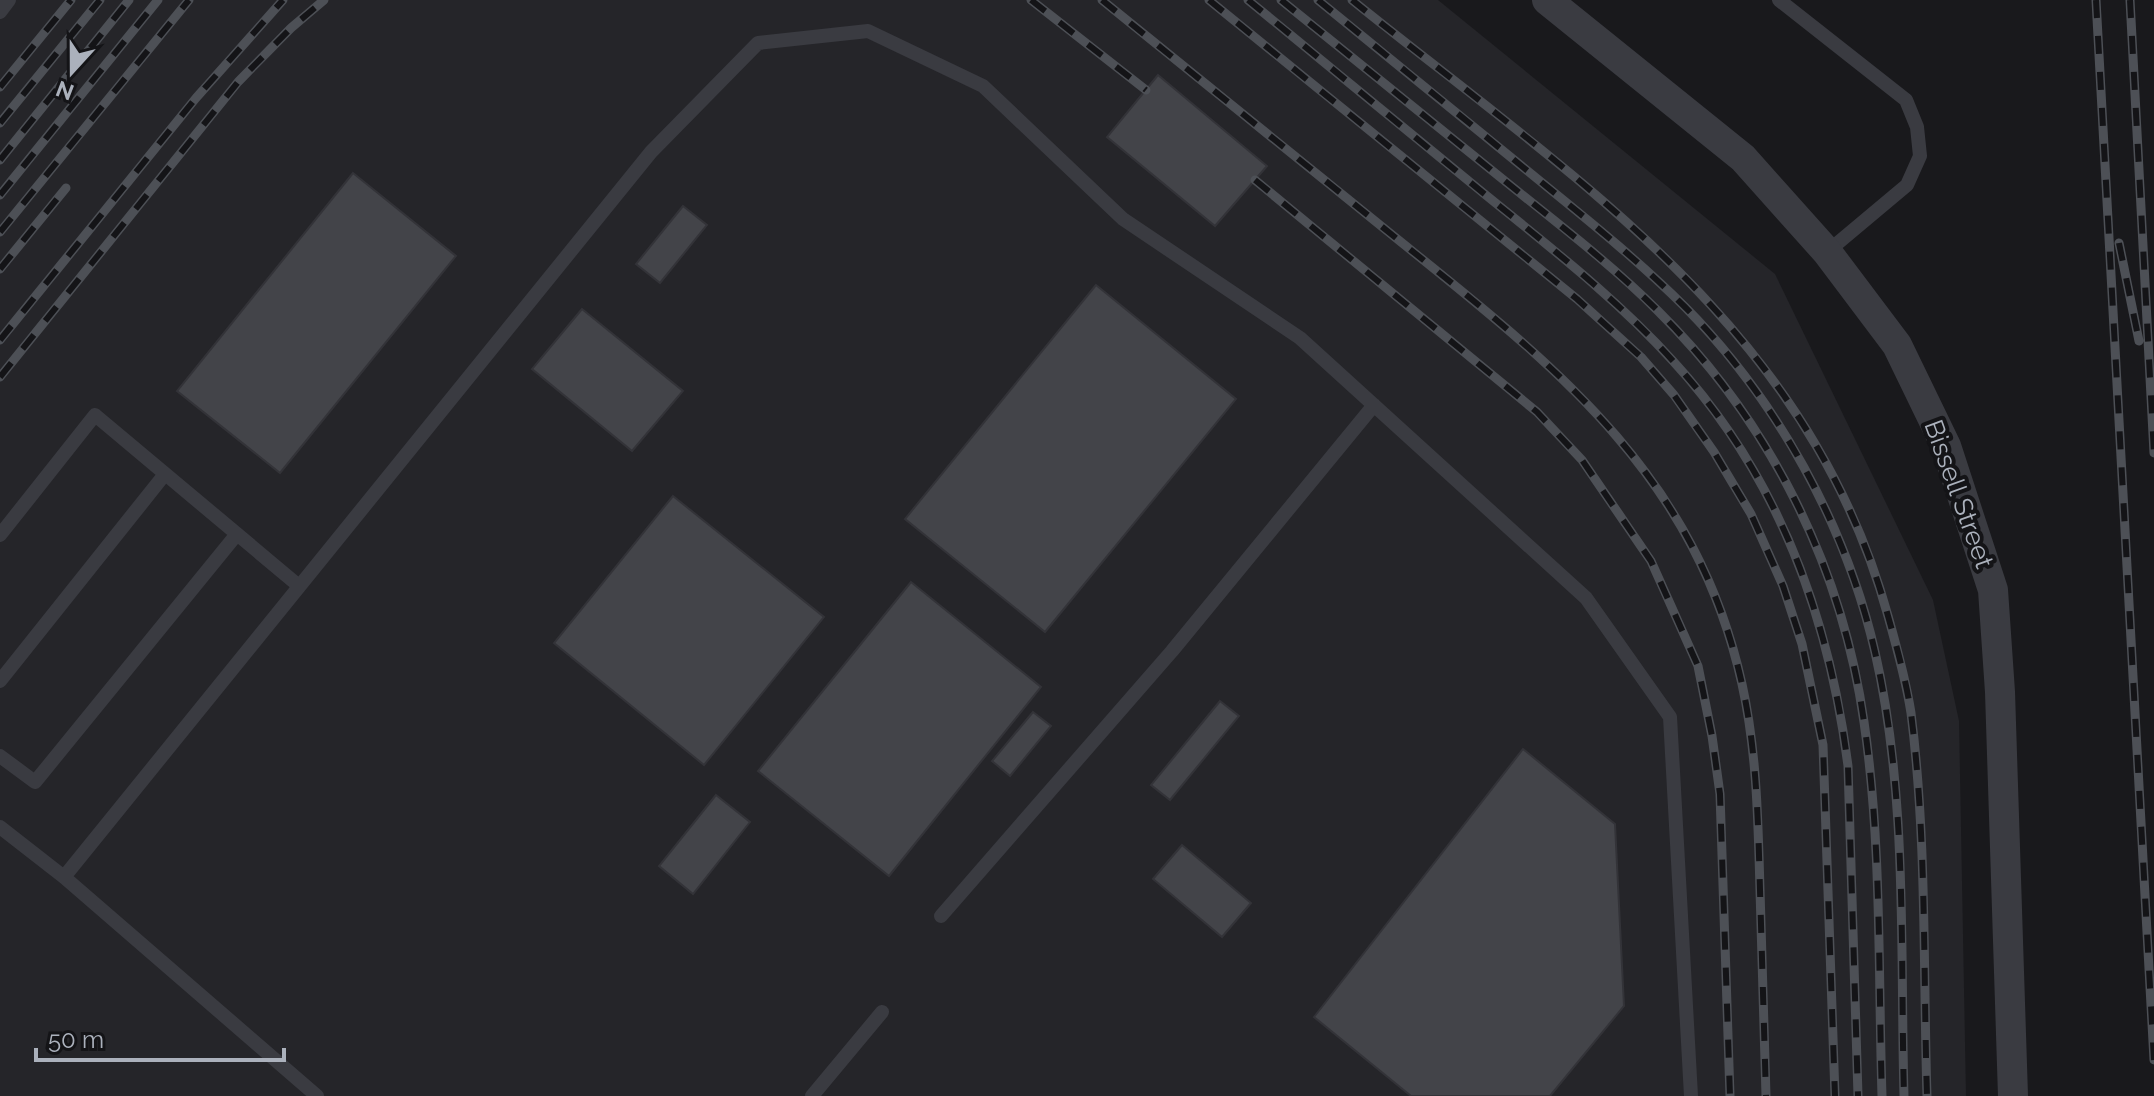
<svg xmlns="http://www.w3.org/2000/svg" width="2154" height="1096" viewBox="0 0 2154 1096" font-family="Raleway,sans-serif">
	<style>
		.built { fill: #252529 }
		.building { fill: #434449; stroke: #333338; stroke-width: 2 }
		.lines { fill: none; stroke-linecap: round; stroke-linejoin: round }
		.service { stroke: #3a3b41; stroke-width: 14 }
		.minor { stroke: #3a3b41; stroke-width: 30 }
		.rail-casing { stroke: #4d5056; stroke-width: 9 }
		.rail { stroke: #141417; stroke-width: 6; stroke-dasharray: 18; stroke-linecap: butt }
		.labels { text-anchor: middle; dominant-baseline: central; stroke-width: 8; stroke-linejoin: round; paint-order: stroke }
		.street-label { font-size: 26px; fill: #abb1bc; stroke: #141417 }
	</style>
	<rect width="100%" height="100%" fill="#19191c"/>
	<path class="built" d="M 0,0 L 1438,0 L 1775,274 L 1933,600 L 1959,721 L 1966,1096 L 0,1096 Z"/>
	<path class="building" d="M 1158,75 L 1267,166 L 1215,226 L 1107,137 Z
		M 353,173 L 456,256 L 280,473 L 177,391 Z
		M 683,206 L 707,225 L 660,283 L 636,264 Z
		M 1096,285 L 1236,399 L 1045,632 L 905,519 Z
		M 582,309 L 683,391 L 632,451 L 532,369 Z
		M 673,496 L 824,617 L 704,765 L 554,643 Z
		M 911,582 L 1041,687 L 889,876 L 758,771 Z
		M 1220,701 L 1239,716 L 1170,800 L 1151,785 Z
		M 1033,712 L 1051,726 L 1010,776 L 992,761 Z
		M 1523,749 L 1615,824 L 1624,1006 L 1550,1096 L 1411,1096 L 1314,1017 Z
		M 716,795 L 750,822 L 693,894 L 659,866 Z
		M 1182,845 L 1251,903 L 1222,937 L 1153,879 Z"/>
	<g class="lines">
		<path class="service" d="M 1779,0 L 1906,100 L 1917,127 L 1920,156 L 1907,185 L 1827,252
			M 0,12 L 9,0
			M 0,535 L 95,415 L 299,586
			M 0,681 L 165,474
			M 0,756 L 35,782 L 237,534
			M 0,827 L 64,877 L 317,1096
			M 64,877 L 651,152 L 758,43 L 868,31 L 983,86 L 1123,219 L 1300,338 L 1586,598 L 1670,717 L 1691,1096
			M 941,916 L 1172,651 L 1374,405
			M 812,1096 L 882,1012"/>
		<path class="minor" d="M 1547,0 L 1743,158 L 1827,252 L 1897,345 L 1946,446 L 1993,590 L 2000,692 L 2013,1096"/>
		<g class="rail-casing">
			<path id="rail" d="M 1031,0 L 1146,90
				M 1102,0 C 1193,74 1284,147 1375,221 C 1540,355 1693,463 1742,684 C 1757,752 1758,821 1760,890 C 1762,958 1764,1027 1766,1096
				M 1209,0 L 1577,299 L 1641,357 L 1674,395 L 1714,452 L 1751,514 L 1783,586 L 1802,644 L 1823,745 L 1835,1096
				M 1248,0 C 1328,65 1407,131 1487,196 C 1551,248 1617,299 1673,361 C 1777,474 1829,615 1848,766 L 1858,1096
				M 1281,0 C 1354,59 1427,118 1500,177 C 1553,220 1609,262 1658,311 C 1770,422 1842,566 1864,722 C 1882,845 1878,972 1882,1096
				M 1318,0 C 1387,56 1456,112 1524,168 C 1579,213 1635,257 1685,307 C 1777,400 1846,525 1875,652 C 1908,796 1900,949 1904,1096
				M 1352,0 C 1574,179 1808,325 1888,616 C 1897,648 1906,680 1911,713 C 1927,839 1923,969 1927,1096
				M 2096,0 L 2154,1060
				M 2130,0 L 2154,453
				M 0,87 L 71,0
				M 0,123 L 100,0
				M 0,160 L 129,0
				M 1255,180 L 1537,412 L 1582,460 L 1651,561 L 1698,666 L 1712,736 L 1720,794 L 1730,1096
				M 0,195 L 158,0
				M 0,232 L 189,0
				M 2119,243 L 2139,341
				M 0,269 L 66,188
				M 0,340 L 196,98 L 283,0
				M 0,377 L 238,82 L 291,28 L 324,0"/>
		</g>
		<use href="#rail" class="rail"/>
	</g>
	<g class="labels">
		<g class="street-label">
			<text transform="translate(1959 494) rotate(70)">Bissell Street</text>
		</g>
	</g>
	<g transform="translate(72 72) rotate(201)" stroke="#141417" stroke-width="6" paint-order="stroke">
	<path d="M0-6L14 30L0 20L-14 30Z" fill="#abb1bc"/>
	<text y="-12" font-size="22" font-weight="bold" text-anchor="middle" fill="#abb1bc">N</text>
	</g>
	<path d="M36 1048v12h248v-12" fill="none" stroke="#abb1bc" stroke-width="4"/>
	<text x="48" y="1048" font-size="24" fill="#abb1bc" stroke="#141417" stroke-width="6" paint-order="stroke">50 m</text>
</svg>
